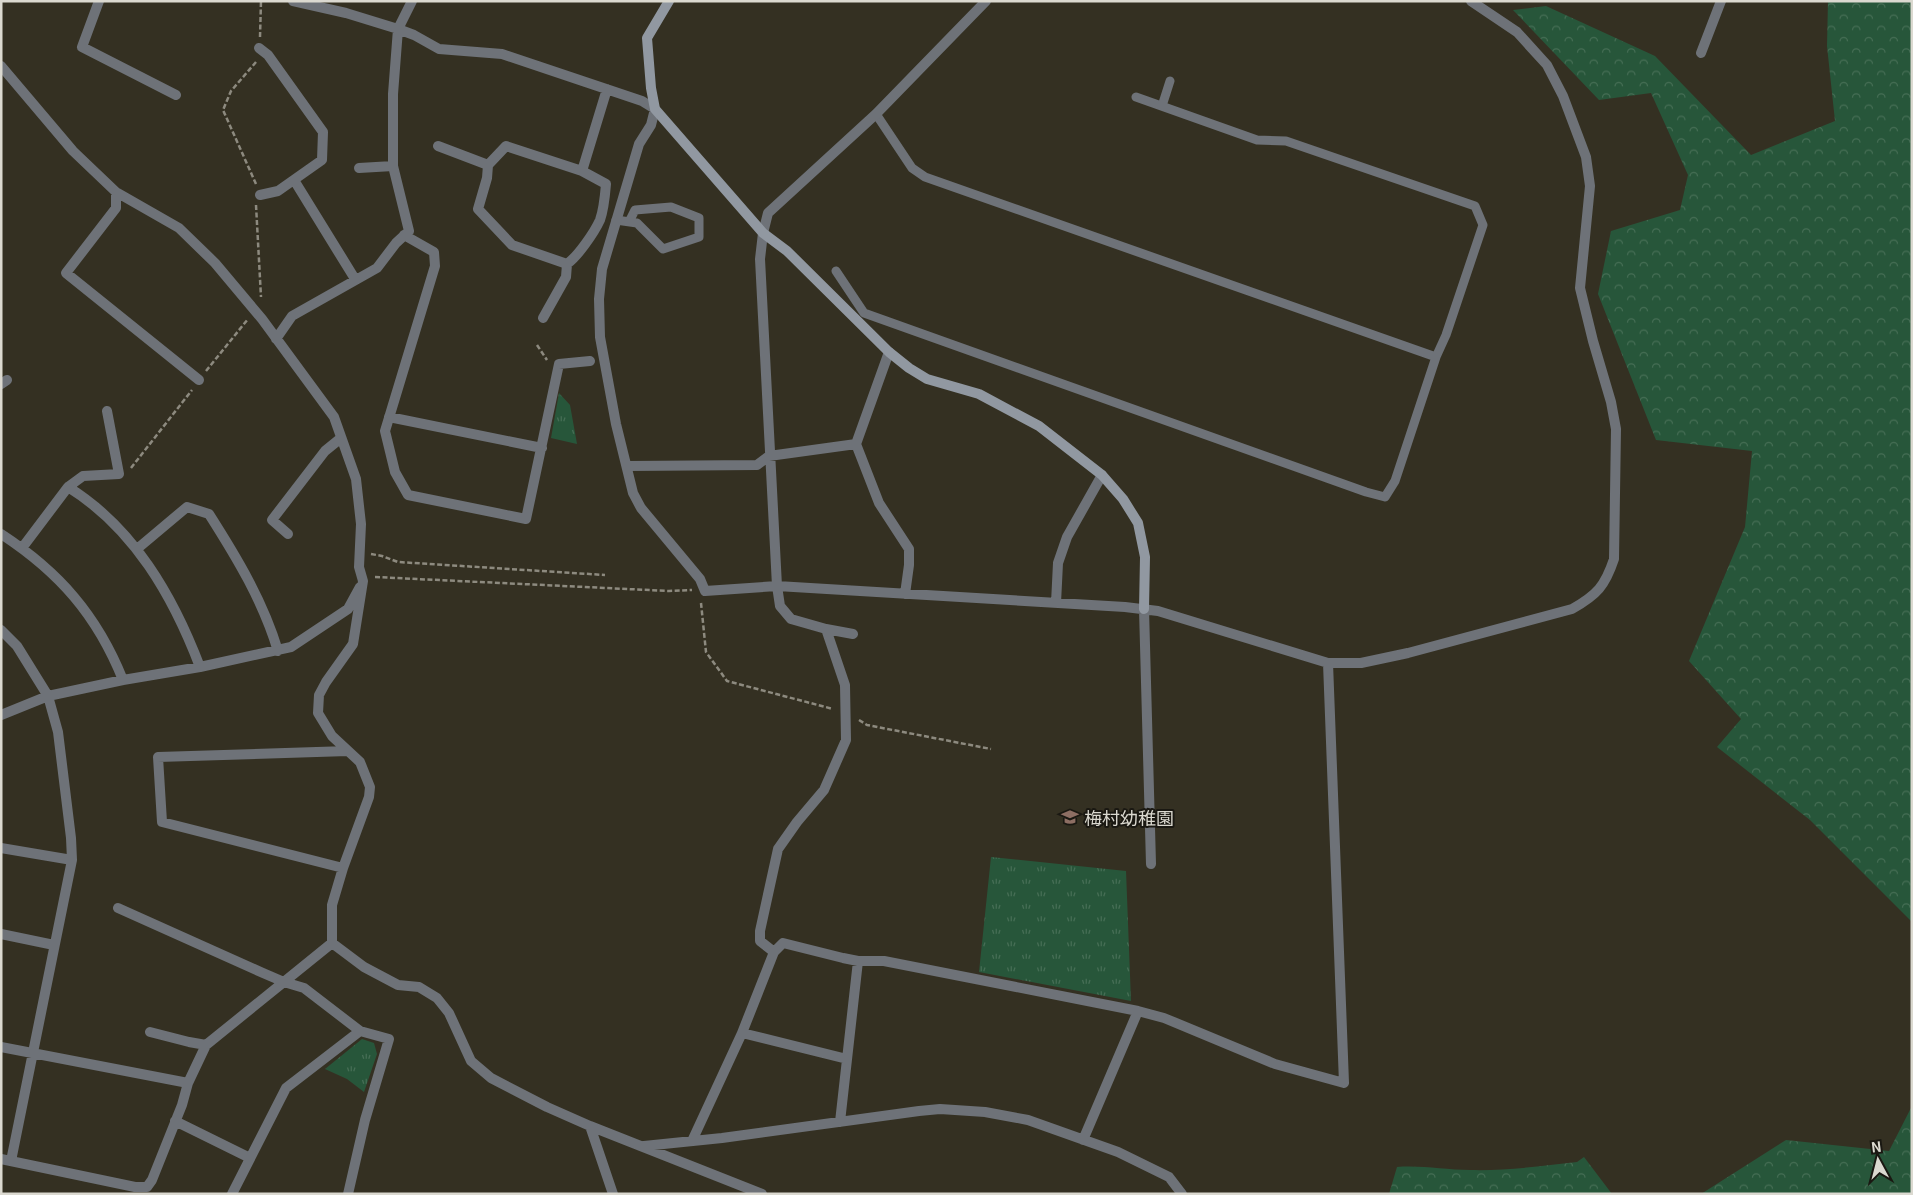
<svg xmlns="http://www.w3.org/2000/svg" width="1913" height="1195" viewBox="0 0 1913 1195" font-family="Georgia,'Noto Sans JP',serif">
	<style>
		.grass { fill: url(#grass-tufts) }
		.forest { fill: url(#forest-crowns) }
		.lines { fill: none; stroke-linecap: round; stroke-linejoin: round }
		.path { stroke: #8d8a7f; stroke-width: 2.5; stroke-dasharray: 5 2.5; stroke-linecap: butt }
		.lane { stroke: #6e7278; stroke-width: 9 }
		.street { stroke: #6e7278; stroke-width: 10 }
		.secondary { stroke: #9198a1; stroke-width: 10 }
		.labels { text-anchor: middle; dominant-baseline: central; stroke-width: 4; stroke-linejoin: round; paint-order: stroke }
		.poi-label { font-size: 18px; fill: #dbd9d0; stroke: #1a1812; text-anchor: start }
	</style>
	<defs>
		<pattern id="grass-tufts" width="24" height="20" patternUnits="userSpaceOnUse" patternTransform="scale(1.25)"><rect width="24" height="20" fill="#27563a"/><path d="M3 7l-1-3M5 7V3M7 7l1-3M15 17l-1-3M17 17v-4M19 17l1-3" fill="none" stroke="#466e55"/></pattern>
		<pattern id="forest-crowns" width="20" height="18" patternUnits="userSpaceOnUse" patternTransform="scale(1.25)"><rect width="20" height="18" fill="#27563a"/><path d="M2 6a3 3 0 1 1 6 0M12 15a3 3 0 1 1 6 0" fill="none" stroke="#466e55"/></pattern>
	</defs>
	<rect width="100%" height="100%" fill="#343022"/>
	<path class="grass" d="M 559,393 L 570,405 L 577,444 L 551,438 Z
		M 991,857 L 1126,871 L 1131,1001 L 979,972 Z
		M 362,1039 L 374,1043 L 377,1054 L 364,1092 L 347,1079 L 325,1069 Z"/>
	<path class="forest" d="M 1828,1 L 1912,1 L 1912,922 L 1810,820 L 1717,747 L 1741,719 L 1689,661 L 1745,527 L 1752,451 L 1656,440 L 1598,294 L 1611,231 L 1680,210 L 1688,175 L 1651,93 L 1599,100 L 1513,10 L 1546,6 L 1655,56 L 1751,155 L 1835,121 L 1827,46 Z
		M 1912,1106 L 1912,1194 L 1701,1194 L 1786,1140 L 1889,1151 Z
		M 1584,1157 L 1612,1194 L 1389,1194 L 1397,1167 C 1421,1165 1445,1170 1470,1170 C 1506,1171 1541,1166 1577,1162 Z"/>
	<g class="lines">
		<path class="path" d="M 260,37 L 261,1
			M 256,184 L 223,110 L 231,91 L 256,62
			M 256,205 L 261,297
			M 537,345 L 547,360
			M 206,371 L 248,319
			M 131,468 L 192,390
			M 371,554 L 382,556 L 398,562 L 605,575
			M 375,577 L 669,591 L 692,590
			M 701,603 L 706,652 L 727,681 L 833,709
			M 859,720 L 867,725 L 991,749"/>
		<path class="lane" d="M 1162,106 L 1170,81
			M 876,114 L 912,168 L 925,177 L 1436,357 L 1446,335 L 1483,225 L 1475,206 L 1286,141 L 1257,140 L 1136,97
			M 616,220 L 637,223 L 663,249 L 699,237 L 699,218 L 671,207 L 635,210 L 629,222
			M 836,271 L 864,313 L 1366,492 L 1385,497 L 1395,481 L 1436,357"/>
		<path class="street" d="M 99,1 L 82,47 L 176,95
			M 293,1 L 346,13 L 398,29 L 414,35 L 439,49 L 502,54 L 642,101 L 655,109 L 651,125 L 639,144 L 602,269 L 599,299 L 600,337 L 616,424 L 633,493 L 641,508 L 700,579 L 705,591 L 777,586 L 1125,607 L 1158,611 L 1328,663 L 1361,663 L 1408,653 L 1572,609 C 1597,595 1605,586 1614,559 L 1616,429 L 1611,402 L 1593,341 L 1580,288 L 1590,186 L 1586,157 L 1563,96 L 1547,65 L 1517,32 L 1471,1
			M 259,48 L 268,55 L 323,132 L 322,160 L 278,191 L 260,195
			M 1701,53 L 1721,1
			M 1,66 L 73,151 L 116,192 L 179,228 L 215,263 L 262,319 L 334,417 L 356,479 L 361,524 L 359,567 L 363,581 L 353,644 L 326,682 L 319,695 L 318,713 L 332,736 L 360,762 L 370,787 L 369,797 L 343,868 L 332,905 L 332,943 L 364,967 L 398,985 L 419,987 L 437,998 L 449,1013 L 471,1061 L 491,1078 L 547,1107 L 590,1126 L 762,1194
			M 438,146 L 488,165 L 506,146 L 582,171
			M 488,165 L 487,178 L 478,209 L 512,245 L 567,264
			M 359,168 L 393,166
			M 294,180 L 355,279
			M 116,192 L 116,208 L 66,273 L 199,380
			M 404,235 L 434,252 L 435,266 L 385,431 L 395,472 L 408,495 L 526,519 L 559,364 L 590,361
			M 543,318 L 566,277 L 567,264 C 578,256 594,233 600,220 C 604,209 605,196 606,184 L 582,171 L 607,89
			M 276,339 L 292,316 L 377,268 L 396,243 L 409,231 L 393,166 L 393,94 L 398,29 L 412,1
			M 1,384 L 7,380
			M 389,417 L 542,448
			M 856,444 L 879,503 L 909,549 L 909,565 L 905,594
			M 628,466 L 757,465 L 769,456 L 856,444 L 889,352
			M 68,487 L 83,476 L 119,474 L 107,411
			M 1,534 C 59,572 97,615 123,680
			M 288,534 L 272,520 L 325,451 L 341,438
			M 22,548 L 68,487 C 134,528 173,596 200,667
			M 137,549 L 187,507 L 209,514 C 237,558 263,601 278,651
			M 1056,603 L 1058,563 L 1067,537 L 1102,475
			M 1144,609 L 1151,864
			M 826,629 L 853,634
			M 1,630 L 17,646 L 48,696 L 58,732 L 71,838 L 72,860 L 11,1161
			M 1,715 L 48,696 L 123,680 L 200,667 L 291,647 L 348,609 L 360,587
			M 1,848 L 72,860
			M 343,868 L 162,822 L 158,757 L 348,751
			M 118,908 L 263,973 L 284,982 L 304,988 L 360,1031 L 389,1039 L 365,1120 L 348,1194
			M 1,934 L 54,945
			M 774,952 L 760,941 L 760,931 L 778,849 L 797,822 L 824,790 L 846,740 L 845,685 L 826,629 L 791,619 L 780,606 L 777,586 L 760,259 L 763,233 L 768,213 L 876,114 L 986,1
			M 150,1032 L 189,1042 L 206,1045
			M 742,1033 L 847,1059
			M 1,1047 L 188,1083
			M 175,1121 L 250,1158
			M 840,1122 L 858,961
			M 590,1126 L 613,1194
			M 1083,1140 L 1138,1011
			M 692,1141 L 742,1033 L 774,952 L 783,943 L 843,958 L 858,961 L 884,961 L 1138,1011 L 1164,1018 L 1275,1064 L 1344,1083 L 1328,663
			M 644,1146 L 722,1138 L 919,1111 L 940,1109 L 985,1112 L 1028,1120 L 1118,1152 L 1169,1177 L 1182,1194
			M 1,1159 L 135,1187 L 147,1187 L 152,1180 L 182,1105 L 188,1083 L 206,1045 L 332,943
			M 232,1194 L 286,1088 L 360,1031"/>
		<path class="secondary" d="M 669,1 L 647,38 L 651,88 L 655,109 L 763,233 L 787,251 L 889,352 L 909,368 L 927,379 L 979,394 L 1039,426 L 1102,475 L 1123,499 L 1138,523 L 1145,557 L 1144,609"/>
	</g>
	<defs>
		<g id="school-bare" transform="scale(1.35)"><path d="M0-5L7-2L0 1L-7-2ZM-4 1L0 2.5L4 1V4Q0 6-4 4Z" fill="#8d6e63" stroke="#1a1812" stroke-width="2.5" paint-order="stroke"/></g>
	</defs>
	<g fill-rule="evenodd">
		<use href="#school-bare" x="1070" y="817"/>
	</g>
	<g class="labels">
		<g class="poi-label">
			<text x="1084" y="817">梅村幼稚園</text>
		</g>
	</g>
	<rect width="1913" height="1195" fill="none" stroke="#dbd9d0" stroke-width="5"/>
	<g transform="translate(1878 1160) rotate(353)" stroke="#1a1812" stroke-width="4" paint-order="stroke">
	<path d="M0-4L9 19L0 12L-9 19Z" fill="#dbd9d0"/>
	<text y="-8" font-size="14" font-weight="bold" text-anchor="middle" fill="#dbd9d0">N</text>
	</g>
</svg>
